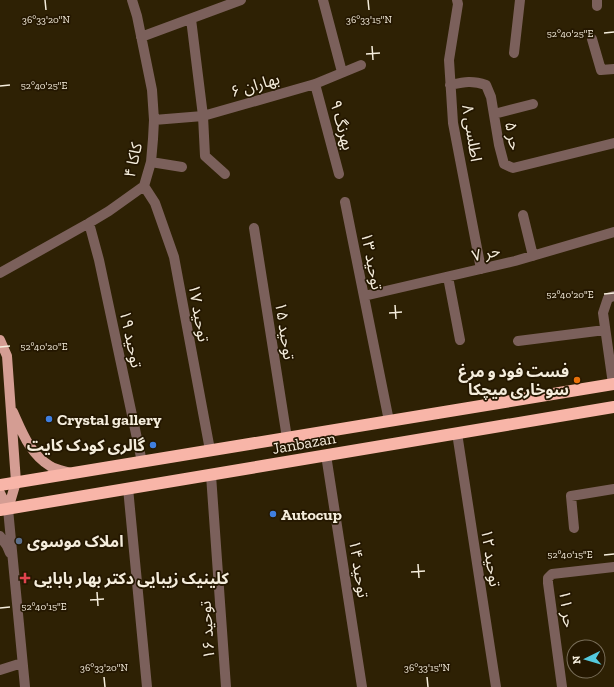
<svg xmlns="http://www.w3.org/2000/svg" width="614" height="687" viewBox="0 0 614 687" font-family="'Zilla Slab','Noto Sans Arabic',serif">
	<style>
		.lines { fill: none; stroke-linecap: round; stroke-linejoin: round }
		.minor { stroke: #7b605b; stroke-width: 10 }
		.major { stroke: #d49d93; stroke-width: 10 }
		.highway { stroke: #f8b5a8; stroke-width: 12 }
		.ticks { fill: none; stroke: #f5eddc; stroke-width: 1.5 }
		.food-dot { fill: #e8710a; stroke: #241700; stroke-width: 1.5 }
		.shop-dot { fill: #3f7fe0; stroke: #241700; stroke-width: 1.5 }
		.service-dot { fill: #5c6f8a; stroke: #241700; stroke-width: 1.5 }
		.health-dot { fill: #e0444e; stroke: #241700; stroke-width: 1.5 }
		.labels { text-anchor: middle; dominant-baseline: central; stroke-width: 3.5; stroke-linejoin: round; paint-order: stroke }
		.street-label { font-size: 16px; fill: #f5eddc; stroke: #241700 }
		.poi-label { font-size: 16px; font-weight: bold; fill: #f5eddc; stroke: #241700; text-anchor: start }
		.ticks-label { font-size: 10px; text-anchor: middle; fill: #f5eddc; stroke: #241700; stroke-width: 3.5; stroke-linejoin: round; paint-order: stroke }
	</style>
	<rect width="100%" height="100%" fill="#2e2104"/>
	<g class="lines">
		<path class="minor" d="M 323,0 L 342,72
			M 457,0 L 458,4 L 449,60 L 453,123 L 481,269
			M 597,6 L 597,0
			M 191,19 L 203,116 L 205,156 L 225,174
			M 141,37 L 241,0
			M 592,39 L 601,70 L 614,69
			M 514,53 L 520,0
			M 315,84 L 339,174
			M 450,85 C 464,82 472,80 486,85 L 491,97 L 499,145 L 504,164 L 513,168 L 614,143
			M 494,114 L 533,104
			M 154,120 L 203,116 L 315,84 L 361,65
			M 151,162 L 182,167
			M 144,186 L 155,203 L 174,257 L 210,450
			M 345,202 L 389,421
			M 523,215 L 533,256
			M 89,223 L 99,260 L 142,462
			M 254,228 L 287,438
			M 0,273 L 89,223 L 109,211 L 144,186 L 151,162 L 153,139 L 154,120 L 152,90 L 137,16 L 132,0
			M 448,277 L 460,340
			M 364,296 L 515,261 L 614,232
			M 518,341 L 605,330
			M 613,384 L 603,313 L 608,298 L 614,296
			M 457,433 L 496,687
			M 326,455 L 362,687
			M 211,475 L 226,687
			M 128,488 L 147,687
			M 8,509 L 25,687
			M 574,528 L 571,496 L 614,489
			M 0,536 L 7,546 L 10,553
			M 0,670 L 22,663
			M 562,687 L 548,583 L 548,578 L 552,574 L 614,567"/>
		<path class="major" d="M 0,340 L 7,356 L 16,482 L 8,509
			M 13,412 C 22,432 30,454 50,466 C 56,470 65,471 71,473
			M 0,493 L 8,509"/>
		<path class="highway" d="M 0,485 L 614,384
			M 0,510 L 614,407"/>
	</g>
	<path class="ticks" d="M 45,0 L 46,10M 368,0 L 369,10M 604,33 L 614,32M 372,46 L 373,60M 366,54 L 380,53M 0,86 L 10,85M 604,294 L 614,293M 395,305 L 396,319M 389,313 L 402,312M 0,347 L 10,346M 604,555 L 614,554M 418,564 L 419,578M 411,572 L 425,571M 97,592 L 98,606M 90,600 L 104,599M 0,608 L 10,607M 104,677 L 105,687M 427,677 L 428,687"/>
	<circle class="food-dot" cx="577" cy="380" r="4"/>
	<g class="shop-dot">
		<circle cx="49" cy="419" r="4"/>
		<circle cx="153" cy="445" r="4"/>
		<circle cx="273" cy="514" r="4"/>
	</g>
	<circle class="service-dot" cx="19" cy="541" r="4"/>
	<path class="health-dot" d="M23 572h4v4h4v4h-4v4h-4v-4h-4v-4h4z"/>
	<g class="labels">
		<g class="street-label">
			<text transform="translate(255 85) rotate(-16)">بهاران ۶</text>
			<text transform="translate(342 125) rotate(75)">بهرنگ ۹</text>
			<text transform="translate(472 133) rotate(81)">اطلسی ۸</text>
			<text transform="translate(513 136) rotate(79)">حر ۵</text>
			<text transform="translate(133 160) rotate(-77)">کاکا ۴</text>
			<text transform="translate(486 253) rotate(-13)">حر ۷</text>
			<text transform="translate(372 261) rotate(79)">توحید ۱۳</text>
			<text transform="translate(199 313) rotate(80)">توحید ۱۷</text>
			<text transform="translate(285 331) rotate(81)">توحید ۱۵</text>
			<text transform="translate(131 339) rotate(78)">توحید ۱۹</text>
			<text transform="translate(304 443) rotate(-10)">Janbazan</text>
			<text transform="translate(491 558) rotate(81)">توحید ۱۲</text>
			<text transform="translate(359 569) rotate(81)">توحید ۱۴</text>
			<text transform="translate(567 609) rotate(82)">حر ۱۱</text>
			<text transform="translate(207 630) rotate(-94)">توحید ۱۶</text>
		</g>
		<g class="poi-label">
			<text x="569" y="371" text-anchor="end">فست فود و مرغ<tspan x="569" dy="18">سوخاری میچکا</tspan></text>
			<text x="57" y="419">Crystal gallery</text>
			<text x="145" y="445" text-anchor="end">گالری کودک کایت</text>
			<text x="281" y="514">Autocup</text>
			<text x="27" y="541">املاک موسوی</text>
			<text x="34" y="578">کلینیک زیبایی دکتر بهار بابایی</text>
		</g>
	</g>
	<g class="ticks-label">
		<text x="46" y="23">36°33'20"N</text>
		<text x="369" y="23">36°33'15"N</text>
		<text x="570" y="37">52°40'25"E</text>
		<text x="44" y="89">52°40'25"E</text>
		<text x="570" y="298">52°40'20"E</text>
		<text x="44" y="350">52°40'20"E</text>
		<text x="570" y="558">52°40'15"E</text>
		<text x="44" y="610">52°40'15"E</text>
		<text x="104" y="671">36°33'20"N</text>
		<text x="427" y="671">36°33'15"N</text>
	</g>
	<g transform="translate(586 659) rotate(265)"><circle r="19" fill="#241700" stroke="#786d58"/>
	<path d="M0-3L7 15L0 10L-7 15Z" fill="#54cade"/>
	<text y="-6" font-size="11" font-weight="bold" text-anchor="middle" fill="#f5eddc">N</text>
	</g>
</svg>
